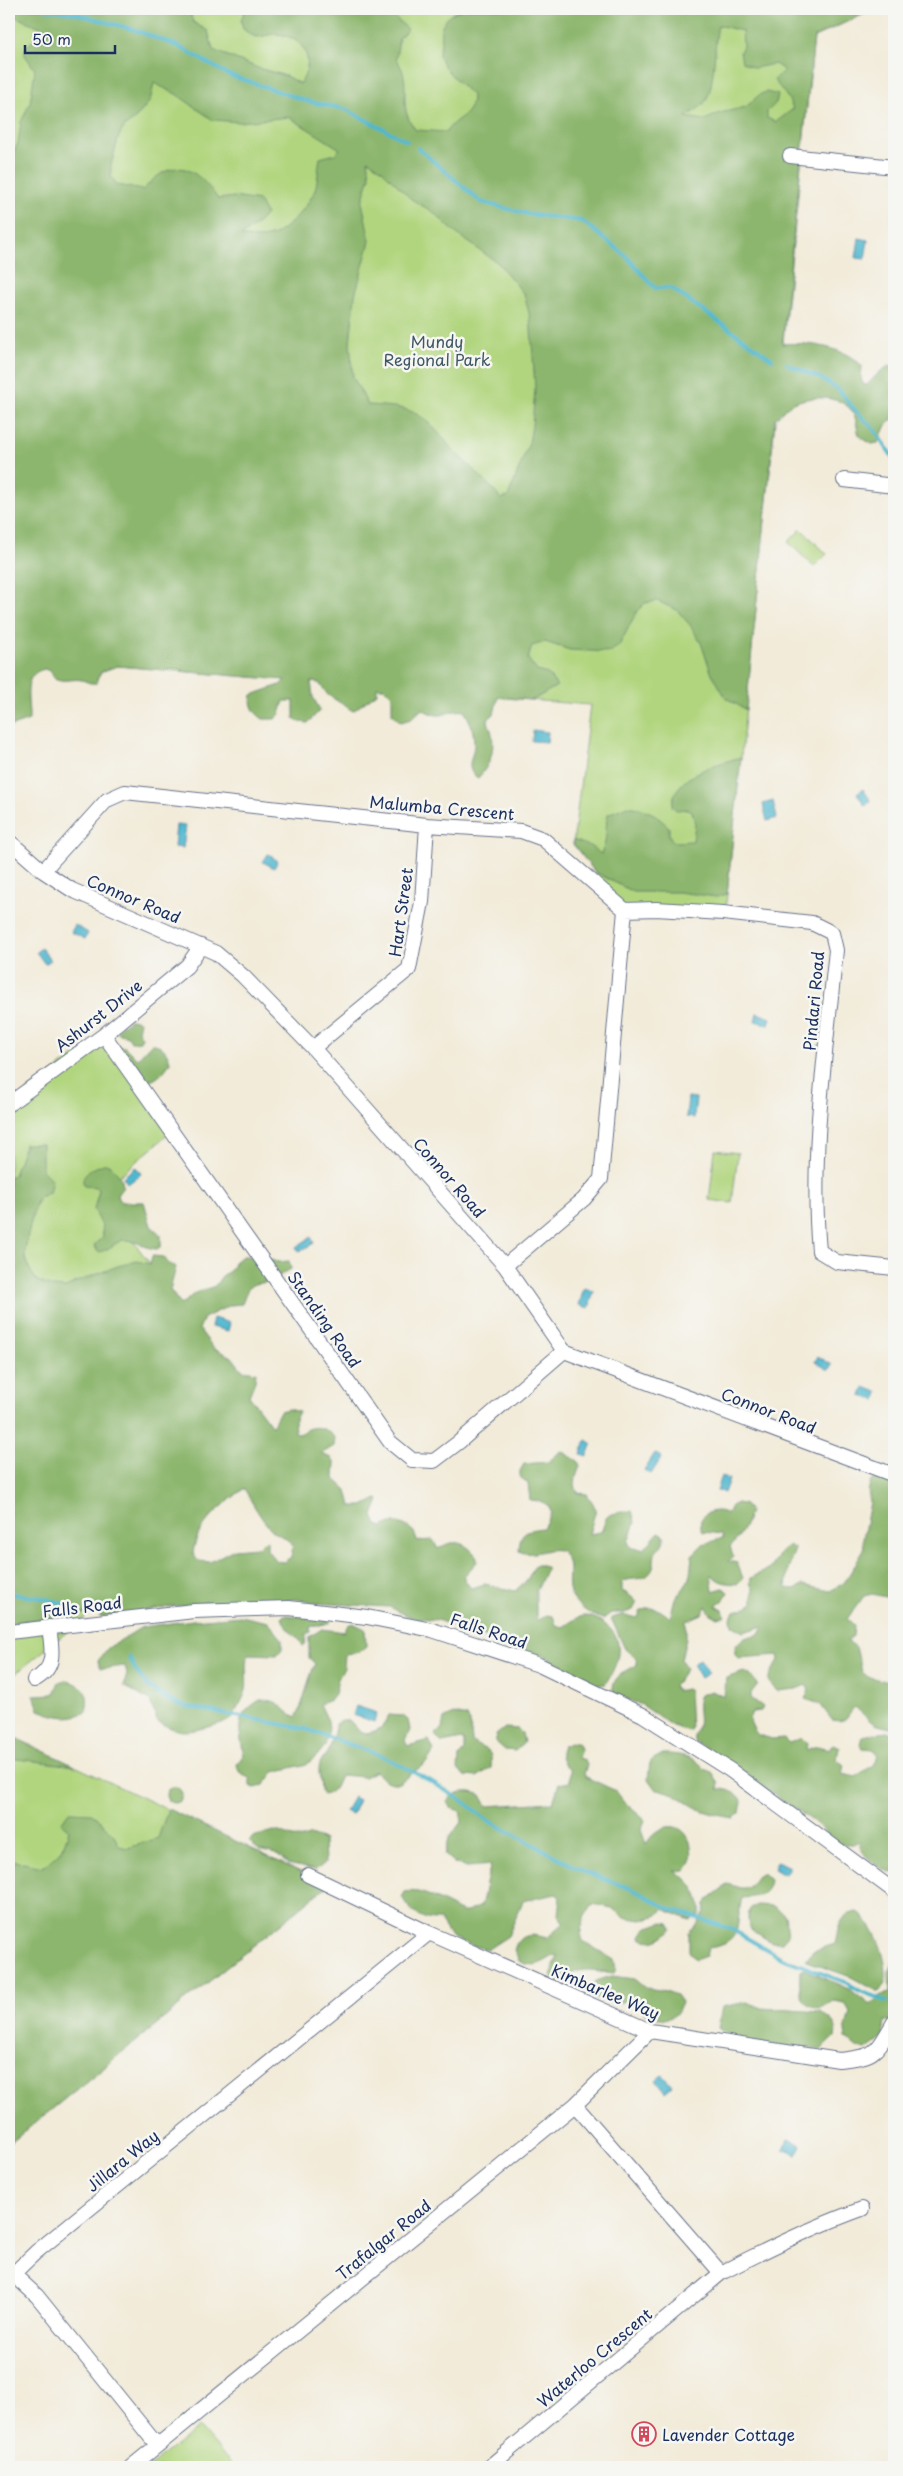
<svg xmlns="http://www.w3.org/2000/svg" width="903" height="2476" viewBox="0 0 903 2476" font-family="'Playpen Sans',sans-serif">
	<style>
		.green { fill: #b1d57e; stroke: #66826e }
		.forest { fill: #8cb66d; stroke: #547266; fill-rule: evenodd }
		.water { fill: #50b7ce; stroke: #367396 }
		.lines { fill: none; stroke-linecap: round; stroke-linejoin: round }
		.stream { stroke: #50b7ce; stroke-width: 4 }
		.minor-casing { stroke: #667189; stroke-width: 16 }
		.minor { stroke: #fff; stroke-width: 14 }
		.labels { text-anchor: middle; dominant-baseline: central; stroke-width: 5; stroke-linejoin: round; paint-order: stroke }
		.park-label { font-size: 16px; fill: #405866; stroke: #f6f6f2 }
		.street-label { font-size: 16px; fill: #1b2f5e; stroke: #f6f6f2 }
		.poi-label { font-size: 16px; fill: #1b2f5e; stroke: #f6f6f2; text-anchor: start }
	</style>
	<rect width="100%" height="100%" fill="#f6f6f2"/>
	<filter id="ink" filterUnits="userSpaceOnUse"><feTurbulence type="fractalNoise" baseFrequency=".02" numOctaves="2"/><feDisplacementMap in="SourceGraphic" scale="10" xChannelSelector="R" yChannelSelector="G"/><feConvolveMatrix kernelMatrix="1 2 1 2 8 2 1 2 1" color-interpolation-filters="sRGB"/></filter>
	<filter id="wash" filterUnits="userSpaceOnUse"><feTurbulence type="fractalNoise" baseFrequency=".0096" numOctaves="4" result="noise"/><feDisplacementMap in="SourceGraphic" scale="20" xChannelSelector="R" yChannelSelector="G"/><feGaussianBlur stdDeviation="1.12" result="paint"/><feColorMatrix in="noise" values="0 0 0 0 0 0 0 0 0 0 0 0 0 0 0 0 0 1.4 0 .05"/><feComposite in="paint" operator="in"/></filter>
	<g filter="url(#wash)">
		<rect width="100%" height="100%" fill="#f2ebd9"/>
		<path class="green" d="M 9,9 L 875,9 L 814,37 L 725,914 L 625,910 L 573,844 L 590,705 L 9,657 Z
			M 801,529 L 827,554 L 814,567 L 788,542 Z
			M 104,1035 L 171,1132 L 98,1194 L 290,1451 L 9,1679 L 9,1104 Z
			M 715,1150 L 738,1153 L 732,1203 L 709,1200 Z
			M 9,1735 L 328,1885 L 9,2144 Z
			M 199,2427 L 234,2467 L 149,2467 Z"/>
		<path class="forest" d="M 9,9 L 194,9 L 191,16 L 193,22 L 208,31 L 213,50 L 258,68 L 286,76 L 300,84 C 316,60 305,37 276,34 C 269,34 263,37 256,37 C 252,36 247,32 243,29 L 241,21 L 245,9 L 390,9 L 394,17 L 408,29 L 399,38 L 396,59 C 415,83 394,105 416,130 L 446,132 C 457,115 472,118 472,95 C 463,87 440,67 439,54 C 439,50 441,47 441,43 C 439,24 445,15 463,9 L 875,9 L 814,37 L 782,344 C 807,342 843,346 862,366 L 861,378 L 863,384 L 867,385 C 875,377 883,366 894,365 L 894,418 L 886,425 L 878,443 L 872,444 L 860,437 C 856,429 857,417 852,411 C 839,394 810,396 793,403 C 786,406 782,414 775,418 L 746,710 L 726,698 L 711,672 L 701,643 L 690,625 L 677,610 L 657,601 L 645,603 L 637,611 L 619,646 L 609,652 L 570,650 L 545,642 L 532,646 L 528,659 L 537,671 L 548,674 L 557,686 L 533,700 L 498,697 L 494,714 L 488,719 C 488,725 491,728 492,734 C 495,752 490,765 478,778 C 462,768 475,756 474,742 C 474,732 470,719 464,711 C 445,708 445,723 422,709 L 411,719 L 401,722 L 392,714 L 392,696 L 384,688 L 377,687 L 377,693 L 353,711 L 328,695 L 319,683 L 311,682 L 313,697 L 320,710 L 308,723 L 300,722 L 294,718 L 294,701 L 284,701 L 280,714 L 275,719 L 263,719 C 254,713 249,705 252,695 L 280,685 L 285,680 L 117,666 L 101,672 L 97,679 L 97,683 C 90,684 88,682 82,680 C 71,678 66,683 54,678 L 51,672 L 45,669 C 20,673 30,703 29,720 L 9,727 L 9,161 L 18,143 L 21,122 L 30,103 L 35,70 L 25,55 L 25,49 L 34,39 L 50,31 L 9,14 ZM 718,25 L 742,31 L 743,46 L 740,52 L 742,62 L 754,68 L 775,64 L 784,70 L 774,80 L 788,98 L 793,109 L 776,122 L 767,118 L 767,112 L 776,103 L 778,95 L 766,92 L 759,95 L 746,107 L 720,113 L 705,120 L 686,117 C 692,112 701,108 705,102 C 715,88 714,45 718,25 ZM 154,83 L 176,94 L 213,120 L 240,122 L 289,117 L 340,149 L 335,154 L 320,158 C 318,168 318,183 314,192 C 309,205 285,232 271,236 C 261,239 251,238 241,236 L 256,225 L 266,214 L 259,201 L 234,197 L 218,199 C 194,165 174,155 143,190 L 117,185 L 111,176 L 111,165 L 119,136 L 125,126 L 135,119 L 150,101 ZM 368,160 L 381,169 L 411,199 L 433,212 L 457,234 L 498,263 L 524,294 L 530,317 L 533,356 L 535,389 L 532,426 L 529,443 L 508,497 L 501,499 C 488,483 478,474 463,460 C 446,445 432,419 410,411 C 397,406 381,406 368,405 L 353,377 L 350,343 L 355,295 L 370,241 L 362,202 L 370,176 Z
			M 741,757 L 727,894 L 717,897 L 678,892 L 633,892 L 595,872 L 573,844 L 573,840 L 590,846 L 601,854 C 609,837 604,831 608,814 L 627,806 L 640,808 L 654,814 L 669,827 L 669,835 L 673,842 L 693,841 L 695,824 L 692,811 L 688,809 L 676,810 L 672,806 C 673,775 717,764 741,757 Z
			M 131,1019 L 140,1021 L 138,1031 L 142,1037 L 140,1041 L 131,1042 L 128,1036 L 117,1033 L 116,1030 Z
			M 151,1044 C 161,1043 168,1052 170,1062 C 165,1072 154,1084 142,1081 L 119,1047 L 125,1047 L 137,1059 Z
			M 25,1144 L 42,1144 L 42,1170 L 52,1180 L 49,1193 C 46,1194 41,1196 39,1198 C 35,1202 24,1249 25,1255 C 25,1263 32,1273 36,1280 L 52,1287 L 66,1288 L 76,1282 L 118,1266 L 137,1261 L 150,1264 L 152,1256 L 164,1257 L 168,1263 L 176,1267 L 170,1290 L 181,1305 L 195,1293 L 215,1286 L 222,1276 L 231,1270 L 235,1261 L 243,1256 L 263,1257 L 277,1262 L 289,1261 L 291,1269 L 268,1282 L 255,1284 L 248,1288 L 242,1304 L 231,1305 L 204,1318 L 199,1329 L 214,1349 L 232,1357 L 242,1370 L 256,1372 L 255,1381 L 249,1396 L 272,1426 L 280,1411 L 288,1409 L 299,1412 L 294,1421 L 295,1432 L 300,1434 C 312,1423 325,1427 335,1438 L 334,1446 L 321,1454 L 332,1458 L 335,1463 L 334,1478 L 347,1490 L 351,1506 L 363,1506 L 377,1499 L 379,1500 L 373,1516 L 377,1525 L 383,1527 C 393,1518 405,1524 414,1532 L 417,1541 L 433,1540 L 438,1549 C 454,1538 466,1542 477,1557 L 477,1562 L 464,1576 L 464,1580 L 471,1588 L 485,1584 L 515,1591 L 527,1580 L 535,1565 L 542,1565 L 547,1568 L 536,1592 L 536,1619 L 538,1620 L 546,1615 L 553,1616 L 556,1625 L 563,1627 C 569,1623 577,1617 584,1616 C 591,1616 598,1619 603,1623 C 627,1638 619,1664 605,1684 L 596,1685 L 589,1682 L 576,1671 L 557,1667 L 548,1657 L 521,1650 L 510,1642 L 479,1635 L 437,1620 L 410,1617 L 390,1607 L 313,1603 L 298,1599 L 267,1603 L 232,1602 L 219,1605 L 205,1602 L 100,1617 L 98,1612 L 9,1623 L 9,1177 L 14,1175 ZM 244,1488 C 251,1501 262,1521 272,1530 C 280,1537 288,1537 293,1547 L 291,1557 L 284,1562 L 276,1561 L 267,1550 L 267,1540 L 258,1547 L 234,1549 L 210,1562 L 198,1561 L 193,1554 C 196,1523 222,1507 244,1488 Z
			M 103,1164 L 110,1164 L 122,1180 L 123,1187 L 117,1195 L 121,1202 L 144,1202 L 151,1226 L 161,1235 L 161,1246 L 157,1249 C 145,1249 133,1238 123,1240 C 114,1243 108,1251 98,1252 L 94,1245 L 103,1237 L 102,1226 L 94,1209 L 99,1190 L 97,1187 L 84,1186 C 79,1172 93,1169 103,1164 Z
			M 561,1451 L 578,1461 L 580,1466 C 577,1475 572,1483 578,1493 L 587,1494 L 596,1509 L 589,1534 L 601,1532 C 604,1527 604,1521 607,1517 C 611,1513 626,1511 632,1511 L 635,1522 L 628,1542 L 631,1548 L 644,1549 L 659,1532 L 664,1535 C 665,1544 660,1546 656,1552 C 653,1558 655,1563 653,1568 C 647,1583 633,1576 622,1582 L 622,1591 L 628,1594 L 637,1602 L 633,1610 L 624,1613 L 611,1613 L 603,1619 C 597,1617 591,1614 586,1611 C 554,1589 579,1572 563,1553 C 555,1543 532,1559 519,1551 C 520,1531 525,1530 543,1528 L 551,1513 C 549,1502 541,1501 530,1500 L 528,1483 L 520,1477 L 520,1471 L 524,1464 L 548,1462 Z
			M 894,1472 L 894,1599 L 872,1594 L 864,1596 L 847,1619 L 854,1625 L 853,1636 L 847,1641 L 856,1647 L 862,1672 L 868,1677 L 890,1682 L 894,1677 L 894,1729 L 874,1724 L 855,1707 C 845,1716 849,1723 832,1720 L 820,1704 L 805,1699 L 809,1690 L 806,1685 L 796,1689 L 777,1691 C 762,1677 771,1675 779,1660 L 778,1655 L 738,1658 L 735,1655 C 733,1641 746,1636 758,1635 L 763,1626 L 743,1632 L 732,1625 L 731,1618 L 734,1611 L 743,1609 L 753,1603 L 753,1589 L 750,1583 L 751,1578 L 772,1567 L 782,1550 L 789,1545 L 795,1549 L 788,1569 L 786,1588 L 795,1589 L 802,1585 L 830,1591 L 844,1583 L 864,1550 L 863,1539 L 870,1502 L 868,1491 L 871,1481 Z
			M 737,1503 L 745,1505 L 750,1511 C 747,1522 740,1539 730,1546 L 733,1557 L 728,1561 L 737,1563 L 743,1578 L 737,1584 C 725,1583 719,1583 711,1574 L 713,1591 L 723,1588 L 728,1592 L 723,1601 L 716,1606 L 723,1610 L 725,1616 L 718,1618 L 710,1613 L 706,1606 L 702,1614 L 686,1621 L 686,1639 L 681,1659 L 686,1669 L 674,1686 L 677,1691 L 686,1689 L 689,1691 L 691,1729 L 688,1731 L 673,1726 L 642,1705 L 613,1694 C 611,1676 625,1672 637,1665 L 636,1658 L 625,1649 L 611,1618 L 623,1615 L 638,1618 L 640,1612 C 651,1604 662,1610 670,1618 L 675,1598 C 690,1583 690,1578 692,1555 L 703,1544 L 723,1538 L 722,1534 L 703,1532 C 693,1515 715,1506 727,1514 L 731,1506 Z
			M 310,1614 L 330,1619 L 330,1623 L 310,1627 L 310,1632 L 306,1635 L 305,1645 L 303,1646 C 298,1634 287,1633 282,1618 L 284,1615 L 306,1617 Z
			M 241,1616 L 268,1622 L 282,1639 L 282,1649 L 277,1655 L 248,1654 C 243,1668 250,1683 244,1696 C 243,1699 234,1714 233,1717 C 228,1722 218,1724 212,1726 C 187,1732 181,1735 157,1721 L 150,1701 L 124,1686 L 127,1673 L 125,1666 C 116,1666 109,1670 100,1668 L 98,1661 L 108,1648 L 142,1627 L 193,1620 Z
			M 353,1623 L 365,1629 L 366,1646 L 360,1652 L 345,1654 L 344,1668 L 338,1679 L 335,1694 L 330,1700 L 320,1704 L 328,1721 L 329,1728 L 325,1746 L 317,1756 L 307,1764 L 274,1772 L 264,1785 L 255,1788 L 250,1786 L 250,1778 C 241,1775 238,1773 237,1764 L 244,1754 C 238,1728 235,1715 260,1700 C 284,1700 279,1709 296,1717 C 303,1707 308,1678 315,1664 L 309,1658 L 309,1637 L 322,1629 L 344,1632 L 348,1625 Z
			M 744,1672 L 749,1674 L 758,1684 L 751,1693 L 751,1698 L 763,1707 L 761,1711 L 752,1712 L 749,1719 L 756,1734 L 772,1739 L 784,1738 L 789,1743 L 802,1738 L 807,1744 L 806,1750 L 817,1746 L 829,1749 L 833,1744 L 839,1747 L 837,1760 L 844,1765 L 842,1774 L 856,1777 L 873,1765 L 878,1756 L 874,1749 L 863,1748 L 860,1744 L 862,1736 L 887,1732 L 894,1734 L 894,1873 C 879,1869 861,1857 859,1841 L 853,1844 L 839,1844 L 813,1821 L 694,1741 C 693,1734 697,1731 698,1725 C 700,1715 695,1705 700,1695 L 712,1691 L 724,1697 L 726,1678 Z
			M 65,1680 C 83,1684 91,1692 86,1712 C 70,1720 56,1717 39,1710 L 34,1695 L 54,1694 L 59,1682 Z
			M 454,1714 L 467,1717 L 470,1722 L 472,1741 C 484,1753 493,1744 491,1768 L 477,1777 L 465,1776 L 458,1770 L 459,1756 L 464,1751 L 464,1742 L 462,1739 L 442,1743 L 435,1735 L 442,1728 L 444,1719 Z
			M 389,1715 L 403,1716 L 408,1720 L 410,1730 L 405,1741 L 408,1746 L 429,1740 L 434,1751 L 427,1762 L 399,1783 C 389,1784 381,1780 376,1771 L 364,1777 L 341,1775 C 335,1784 336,1793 323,1795 C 320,1790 321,1786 320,1780 C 316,1758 325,1761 331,1744 C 336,1733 331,1718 349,1720 L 361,1733 C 376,1733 383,1729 389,1715 Z
			M 505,1728 L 518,1729 L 522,1733 L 524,1743 L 515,1751 L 505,1750 L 495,1741 L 496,1735 Z
			M 9,1735 L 75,1766 L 9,1758 Z
			M 573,1742 L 578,1742 L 581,1749 L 578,1758 L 585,1760 L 587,1764 L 584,1774 L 586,1777 L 616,1791 L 625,1803 L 645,1820 L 641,1830 L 646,1844 C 667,1811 699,1829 690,1865 L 685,1870 L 674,1871 C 690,1878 702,1896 700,1915 L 690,1920 L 663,1909 L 658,1915 L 641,1920 L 623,1917 L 612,1908 L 593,1904 C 584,1916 578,1927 583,1941 L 614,1960 L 616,1968 L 614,1973 C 594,1971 577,1964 563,1982 L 556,1982 L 550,1976 L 558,1956 L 555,1955 C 542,1963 534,1969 519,1961 L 514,1951 C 518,1932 532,1934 547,1938 L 564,1923 L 558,1915 L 560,1897 L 556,1894 L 523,1901 L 508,1936 L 488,1949 L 473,1946 L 451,1937 L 440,1920 C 422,1921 411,1913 402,1897 L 405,1892 C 423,1888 445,1904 462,1912 L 467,1912 L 481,1906 C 485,1893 486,1878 491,1865 L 467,1867 L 454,1863 L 445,1855 L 449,1838 L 462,1821 L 460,1811 L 451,1808 L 447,1801 C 456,1790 470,1790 481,1795 L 487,1806 L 553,1802 L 559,1784 L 570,1782 L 570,1770 C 562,1762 558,1757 563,1746 Z
			M 663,1754 C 674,1754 687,1755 696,1761 C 703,1765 703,1770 712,1772 L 719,1783 L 718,1789 C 729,1789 736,1792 742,1801 L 740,1813 L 734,1818 C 723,1816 710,1814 699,1809 C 684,1802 675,1790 656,1790 L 648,1779 L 650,1761 Z
			M166 1795a8 8 0 1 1 16 0a8 8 0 1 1-16 0Z
			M 168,1809 L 328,1885 L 9,2144 L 9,1857 L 18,1862 L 43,1867 L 62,1850 L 69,1830 L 61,1823 L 69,1812 L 92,1813 L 114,1835 L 119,1846 L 128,1848 L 158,1838 Z
			M 274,1831 C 286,1832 298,1844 310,1835 L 324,1840 L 325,1863 L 315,1870 L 288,1864 L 276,1854 L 259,1850 L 249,1841 L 253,1837 Z
			M 763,1873 L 770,1880 C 768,1896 756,1897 742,1898 C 735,1924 744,1944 708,1948 L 706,1956 L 695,1960 L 689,1951 L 689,1933 L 698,1923 L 704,1912 L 705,1904 L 711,1897 L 728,1884 L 740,1888 L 748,1888 L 757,1876 Z
			M 757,1905 L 773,1906 L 785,1915 L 788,1935 L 782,1942 L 771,1942 L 749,1928 L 748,1917 L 750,1908 Z
			M 857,1912 C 875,1923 887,1958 886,1978 C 885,1984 882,1988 879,1992 L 851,1977 L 806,1961 L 813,1951 L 835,1944 C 838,1929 839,1915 857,1912 Z
			M 663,1922 L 669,1923 L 672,1928 C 665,1937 654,1944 642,1939 L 641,1936 L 646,1928 Z
			M 894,1961 L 894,2022 L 885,2021 L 883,2037 L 866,2050 L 858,2048 L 846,2038 L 845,2031 L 850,2012 L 845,2003 L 834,2001 L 819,2009 C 799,2004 799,1989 800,1971 L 804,1969 L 851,1990 L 870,2005 L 882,1995 L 890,1993 L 889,1972 Z
			M 612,1976 L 635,1979 L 646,1988 L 666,1991 L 676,1995 L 681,2002 C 677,2023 661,2020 645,2014 L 635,1999 L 616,2003 L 596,1999 L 591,1992 L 596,1981 Z
			M 747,2002 L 761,2008 L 821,2012 L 833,2022 L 836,2029 L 835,2037 L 821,2050 C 788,2044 745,2049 718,2028 L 722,2007 Z"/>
		<path class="water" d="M 859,238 L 868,240 L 865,259 L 856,258 Z
			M 533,730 L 548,732 L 547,742 L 532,741 Z
			M 863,789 L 871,801 L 865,806 L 857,793 Z
			M 773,801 L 777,818 L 767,821 L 763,804 Z
			M 176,825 L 186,826 L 183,848 L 174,847 Z
			M 268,854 L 278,861 L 274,868 L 263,862 Z
			M 75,925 L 88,933 L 85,939 L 71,932 Z
			M 41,948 L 51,960 L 45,964 L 36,952 Z
			M 757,1013 L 771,1018 L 769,1025 L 755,1021 Z
			M 688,1097 L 696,1098 L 694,1118 L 686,1117 Z
			M 136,1167 L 141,1174 L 128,1184 L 123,1177 Z
			M 311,1237 L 314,1243 L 299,1252 L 296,1247 Z
			M 584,1288 L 594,1291 L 589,1308 L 579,1305 Z
			M 213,1318 L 230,1323 L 228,1331 L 211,1327 Z
			M 818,1356 L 832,1365 L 829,1370 L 815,1362 Z
			M 864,1387 L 878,1392 L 876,1400 L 861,1396 Z
			M 586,1440 L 592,1443 L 587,1456 L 581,1454 Z
			M 655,1453 L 662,1457 L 651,1474 L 644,1470 Z
			M 722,1476 L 729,1479 L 724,1493 L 717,1490 Z
			M 700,1659 L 709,1673 L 701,1678 L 693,1664 Z
			M 356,1706 L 377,1713 L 374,1722 L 353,1715 Z
			M 353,1797 L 359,1800 L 352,1815 L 345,1811 Z
			M 777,1861 L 789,1867 L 785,1874 L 774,1869 Z
			M 662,2075 L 672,2086 L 665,2092 L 656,2080 Z
			M 787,2139 L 802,2145 L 797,2155 L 783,2149 Z"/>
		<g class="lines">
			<path class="stream" d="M 46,9 L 74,13 L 132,29 L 178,46 L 229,75 L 310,102 L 345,109 L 407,141
				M 418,148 L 481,202 L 528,214 L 582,221 L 626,256 L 655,288 L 671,288 L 772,359
				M 787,364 L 820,378 L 839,390 L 852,407 L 873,428 L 894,459
				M 9,1593 C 30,1598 57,1597 75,1610
				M 129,1657 C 142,1685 155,1696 184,1706 L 306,1729 L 382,1756 L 429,1780 L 467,1804 L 489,1821 L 587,1873 L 632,1889 L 668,1908 L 731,1929 L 782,1958 L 847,1983 L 860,1991 L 886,2001"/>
		</g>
	</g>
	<g filter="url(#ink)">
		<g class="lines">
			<g class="minor-casing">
				<path id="minor" d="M 790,156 L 894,167
					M 844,480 L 894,486
					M 9,841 L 43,871 L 72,890 L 216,953 L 243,976 L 313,1048 L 505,1266 L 564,1351 L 894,1475
					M 43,871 L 107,800 L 125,792 L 427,825 L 521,831 L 543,839 L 625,910 L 601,1179 L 584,1199 L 505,1266
					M 625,910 L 656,909 L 723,913 L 812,923 L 832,933 L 836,950 C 826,1049 810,1152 819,1251 L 837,1262 L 894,1268
					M 104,1035 L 390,1442 L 412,1460 L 434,1461 L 459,1442 L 564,1351
					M 313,1048 L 409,969 L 422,902 L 427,825
					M 9,1104 L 104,1035 L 187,966 L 201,946
					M 9,1632 L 194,1611 L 289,1608 L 367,1617 L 432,1630 L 539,1665 L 643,1715 L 730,1770 L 894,1891
					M 34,1680 C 57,1668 52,1650 49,1627
					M 308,1875 L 429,1933 L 650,2031 L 839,2060 C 877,2056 875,2054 894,2022
					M 721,2273 C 767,2249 812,2227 862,2209
					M 157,2445 L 37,2296 L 13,2274 L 36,2252 L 429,1933
					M 131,2467 L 575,2105 L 650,2031
					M 489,2467 L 721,2273 L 575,2105"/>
			</g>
			<use href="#minor" class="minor"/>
		</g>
	</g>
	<defs>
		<g id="building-ring" transform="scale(1.25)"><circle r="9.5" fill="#f6f6f2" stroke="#d1495b" stroke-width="1.5"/><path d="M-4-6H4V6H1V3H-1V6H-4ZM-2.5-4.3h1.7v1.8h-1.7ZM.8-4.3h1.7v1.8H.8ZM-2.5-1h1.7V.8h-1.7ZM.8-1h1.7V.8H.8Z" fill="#d1495b"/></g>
	</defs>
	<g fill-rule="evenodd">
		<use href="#building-ring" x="644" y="2434"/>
	</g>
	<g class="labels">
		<g class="park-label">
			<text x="437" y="341">Mundy<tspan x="437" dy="18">Regional Park</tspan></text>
		</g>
		<g class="street-label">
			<text transform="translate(442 807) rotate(5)">Malumba Crescent</text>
			<text transform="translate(134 898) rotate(23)">Connor Road</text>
			<text transform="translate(400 912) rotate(-82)">Hart Street</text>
			<text transform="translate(813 1001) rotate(-85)">Pindari Road</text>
			<text transform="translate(98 1015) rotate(-38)">Ashurst Drive</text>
			<text transform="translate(450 1177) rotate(49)">Connor Road</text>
			<text transform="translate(325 1319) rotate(55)">Standing Road</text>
			<text transform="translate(769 1410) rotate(21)">Connor Road</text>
			<text transform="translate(82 1606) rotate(-7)">Falls Road</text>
			<text transform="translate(489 1630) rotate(18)">Falls Road</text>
			<text transform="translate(606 1991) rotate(23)">Kimbarlee Way</text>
			<text transform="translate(122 2160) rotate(-39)">Jillara Way</text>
			<text transform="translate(383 2239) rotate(-39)">Trafalgar Road</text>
			<text transform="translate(594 2357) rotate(-40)">Waterloo Crescent</text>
		</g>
		<g class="poi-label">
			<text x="662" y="2434">Lavender Cottage</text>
		</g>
	</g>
	<rect width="903" height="2476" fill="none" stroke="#f6f6f2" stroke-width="30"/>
	<path d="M25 45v8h90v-8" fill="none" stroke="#1b2f5e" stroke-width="2.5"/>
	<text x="32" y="45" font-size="15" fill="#1b2f5e" stroke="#f6f6f2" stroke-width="4" paint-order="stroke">50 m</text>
</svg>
